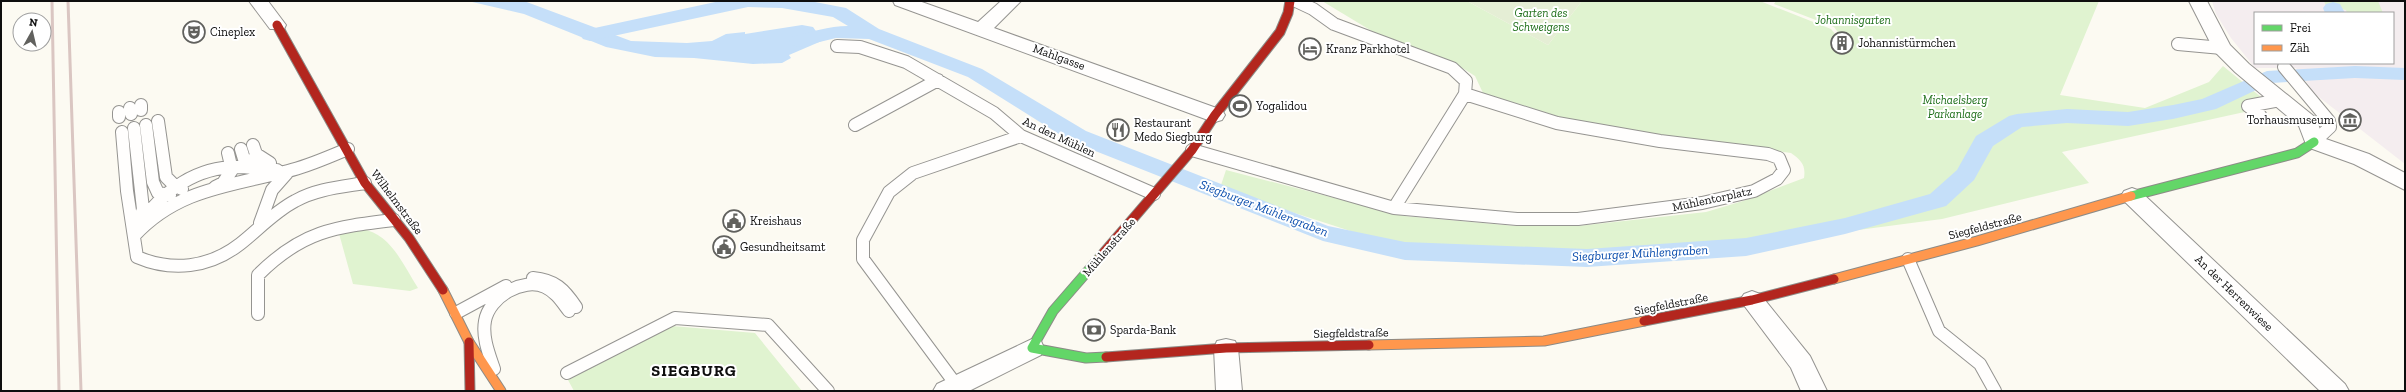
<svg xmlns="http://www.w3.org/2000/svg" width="2406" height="392" viewBox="0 0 2406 392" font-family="'Zilla Slab',serif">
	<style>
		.industrial { fill: #f4edef; fill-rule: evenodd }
		.green { fill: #e0f3d0 }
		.cemetery { fill: #e5eed5 }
		.water { fill: #c5dff9 }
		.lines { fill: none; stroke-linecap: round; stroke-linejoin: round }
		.canal { fill: #c5dff9; fill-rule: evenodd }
		.lane-casing { stroke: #959491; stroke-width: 14 }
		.street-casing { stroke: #959491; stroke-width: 2 }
		.fast-casing { stroke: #8c8b87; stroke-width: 11 }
		.slow-casing { stroke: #8c8b87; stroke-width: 11 }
		.jam-casing { stroke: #8c8b87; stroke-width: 11 }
		.lane { stroke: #fffefd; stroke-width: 12 }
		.street { fill: #fffefd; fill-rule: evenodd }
		.fast { stroke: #63d668; stroke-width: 9 }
		.slow { stroke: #ff974d; stroke-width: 9 }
		.jam { stroke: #b3261e; stroke-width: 9 }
		.rail { stroke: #dac6c2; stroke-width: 3 }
		.labels { text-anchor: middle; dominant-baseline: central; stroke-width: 4; stroke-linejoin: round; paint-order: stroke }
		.park-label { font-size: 12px; font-style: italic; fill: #1c6d18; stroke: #fff }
		.poi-label { font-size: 12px; fill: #0e0e0e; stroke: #fff; text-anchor: start }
		.street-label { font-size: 12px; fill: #0e0e0e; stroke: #fff }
		.water-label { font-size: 13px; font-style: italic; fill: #0a4dad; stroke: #fff }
		.district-label { font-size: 16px; font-weight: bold; letter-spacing: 1px; fill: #0e0e0e; stroke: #fff }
	</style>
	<rect width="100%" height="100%" fill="#fcfaf2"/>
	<path class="industrial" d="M 2212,1 L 2405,1 L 2405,164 L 2315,94 L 2296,68 L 2255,68 L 2231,38 L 2216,14 ZM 2255,13 L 2393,13 L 2393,63 L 2255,63 Z"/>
	<path class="green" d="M 1322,1 L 1467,1 L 1548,45 L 1582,1 L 1760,1 L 1831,29 L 1837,36 L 1838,42 L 1844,46 L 1846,43 L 1834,27 L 1774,4 L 1776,1 L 2099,1 L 2060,95 L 2145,108 L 2209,82 L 2223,66 L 2272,106 L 2062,152 L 2089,183 L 1942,219 L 1744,245 L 1587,252 L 1403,248 L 1248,198 L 1221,185 L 1226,170 L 1404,216 L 1516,226 L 1578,226 L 1706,212 L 1743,201 L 1804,178 C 1806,165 1801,160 1791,153 L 1660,136 L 1560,117 L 1483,93 L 1475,76 L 1464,69 L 1380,36 Z
		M 2324,1 L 2378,1 L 2383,13 L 2347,13 L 2346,10 L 2326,6 Z
		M 361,229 C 391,233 403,265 418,288 L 410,291 L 353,284 L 338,230 Z
		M 672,326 L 755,333 L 802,391 L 574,391 L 568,380 Z"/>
	<path class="cemetery" d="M 1467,1 L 1582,1 L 1548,45 Z"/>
	<path class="water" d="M 468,1 L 524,1 L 631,41 L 687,43 L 712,41 L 726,34 L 745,32 L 745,34 L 802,25 L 813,27 L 818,34 L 829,31 L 831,37 L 789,55 L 791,58 L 782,63 L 753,64 L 694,58 L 655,57 L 606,47 L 524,14 Z"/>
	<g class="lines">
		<path class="canal" d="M 720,1 L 810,1 L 846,8 L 879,29 L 982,69 L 1086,131 L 1328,226 L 1405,242 L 1587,249 L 1746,238 L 1845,218 L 1930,194 L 1957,170 L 1976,136 L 2009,116 L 2017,114 L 2067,109 L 2128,112 L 2173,105 L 2202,99 L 2267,71 L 2355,66 L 2405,68 L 2405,80 L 2355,78 L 2271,83 L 2216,109 L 2173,119 L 2128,126 L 2067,123 L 2022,127 L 1993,146 L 1974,180 L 1946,206 L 1845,234 L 1746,256 L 1587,267 L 1405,260 L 1323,241 L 1070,141 L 968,77 L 869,39 L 836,38 L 799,47 L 792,45 L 789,41 L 792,37 C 810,32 829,26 848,26 L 833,17 L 782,8 L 748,7 L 590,41 L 583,39 L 580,35 L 583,31 L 590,29 Z
			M 2333,2 L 2340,4 L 2345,13 L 2325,13 L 2323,8 L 2326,4 Z"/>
		<g class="lane-casing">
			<path id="lane" d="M 1296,1 L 1313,9 L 1334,24 L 1452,68 L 1466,81 L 1465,94 L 1394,208
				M 2178,44 L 2222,48
				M 837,46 L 860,47 L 906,62 L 994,113 L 1021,136 L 1154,194
				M 2284,67 L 2329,121 L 2330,127 L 2314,142
				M 141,105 L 141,110
				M 130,108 L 131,114
				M 119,112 L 119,117
				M 2260,115 L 2248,106 L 2280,100
				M 158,121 L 166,177 L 175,186 L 182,189
				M 146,125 L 153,182 L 158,193 L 170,195
				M 855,125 L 938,80
				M 134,128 L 143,209 L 139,221
				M 122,132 L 127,191 L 137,257 C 172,272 209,268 240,244 C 258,230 274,212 295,201 C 316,189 341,187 365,183
				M 253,145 L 256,154 L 270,163
				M 241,149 L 244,159 L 261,165
				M 1192,150 L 1394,208 L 1517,219 L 1578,219 L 1702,203 L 1754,191 L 1777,179 L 1784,170 L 1779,158 L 1768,154 L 1660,141 L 1557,123 L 1465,94
				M 215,187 L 223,183 L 232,170 L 228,153
				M 142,221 C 164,190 197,167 237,167 C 250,167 264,170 277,170
				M 260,223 L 272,190 L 287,173
				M 134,236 C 177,189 230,186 288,171 C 309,166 328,157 348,149
				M 1908,259 L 1939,331 L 1980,364 L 1995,391
				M 533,278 C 555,280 564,289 576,307
				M 456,313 L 506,286
				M 258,314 L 258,275 C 302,231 334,227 394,220
				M 494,369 C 489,354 482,337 485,321 C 489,297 523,277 545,287 C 556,292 562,302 569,311
				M 567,373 L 675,318 L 768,325 L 828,391
				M 957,386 L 863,259 L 863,240 L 889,192 L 913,173 L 1021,136"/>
		</g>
		<g class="street-casing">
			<path id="street" d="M 249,1 L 268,1 L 286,25 L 284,29 L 270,29 Z
				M 893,1 L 919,1 L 978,22 L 1001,1 L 1021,1 L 994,28 L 1222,110 L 1225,115 L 1222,120 L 1215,122 L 1208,120 L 895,5 Z
				M 2189,1 L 2207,1 L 2230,45 L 2249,64 L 2316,118 L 2323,138 L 2369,154 L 2405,173 L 2405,190 L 2354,164 L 2307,147 L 2299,126 L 2235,72 L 2215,52 Z
				M 2132,188 L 2140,191 L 2345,384 L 2349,391 L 2320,391 L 2124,201 L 2121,196 L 2124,191 Z
				M 1752,291 L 1760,294 L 1810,356 L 1827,391 L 1801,391 L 1791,368 L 1740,300 L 1744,294 Z
				M 1032,339 L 1041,341 L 1044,348 L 1041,355 L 969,391 L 933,391 L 937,384 Z
				M 1226,339 L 1235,341 L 1238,348 L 1242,391 L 1216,391 L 1214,348 L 1217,341 Z"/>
		</g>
		<g class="fast-casing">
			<path id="fast" d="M 2131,196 L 2297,153 L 2314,142
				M 1100,257 L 1053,311 L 1032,348 L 1086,358 L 1106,357"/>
		</g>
		<g class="slow-casing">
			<path id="slow" d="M 1834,279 L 1977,241 L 2131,196
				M 443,290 L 469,342 L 501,391
				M 1369,345 L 1544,341 L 1644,321"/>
		</g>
		<g class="jam-casing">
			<path id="jam" d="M 277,25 L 365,183 L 409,238 L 443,290
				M 1100,257 L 1192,150 L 1215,115 L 1280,32 L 1288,13 L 1290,1
				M 1644,321 L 1752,300 L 1834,279
				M 469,342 L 470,391
				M 1106,357 L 1226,348 L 1369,345"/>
		</g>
		<use href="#lane" class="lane"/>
		<use href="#street" class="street"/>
		<use href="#fast" class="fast"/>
		<use href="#slow" class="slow"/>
		<use href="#jam" class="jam"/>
		<path class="rail" d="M 52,1 L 59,391
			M 68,1 L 81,391"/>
	</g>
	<defs>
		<g id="theatre-ring" transform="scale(1.15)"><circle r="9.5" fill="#fff" stroke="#61615e" stroke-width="1.5"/><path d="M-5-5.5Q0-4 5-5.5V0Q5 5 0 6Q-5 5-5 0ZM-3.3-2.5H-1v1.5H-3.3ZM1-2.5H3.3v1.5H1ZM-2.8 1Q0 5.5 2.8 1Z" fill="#61615e"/></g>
		<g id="building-ring" transform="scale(1.15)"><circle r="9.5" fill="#fff" stroke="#61615e" stroke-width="1.5"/><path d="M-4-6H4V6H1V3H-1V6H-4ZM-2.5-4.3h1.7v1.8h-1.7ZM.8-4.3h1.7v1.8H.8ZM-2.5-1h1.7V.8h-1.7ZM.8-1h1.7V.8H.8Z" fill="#61615e"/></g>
		<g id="hotel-ring" transform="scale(1.15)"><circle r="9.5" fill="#fff" stroke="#61615e" stroke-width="1.5"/><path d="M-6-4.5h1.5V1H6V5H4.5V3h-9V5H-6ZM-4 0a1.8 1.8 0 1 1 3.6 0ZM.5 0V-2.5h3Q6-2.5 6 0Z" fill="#61615e"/></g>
		<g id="stadium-ring" transform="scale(1.15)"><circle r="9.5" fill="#fff" stroke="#61615e" stroke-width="1.5"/><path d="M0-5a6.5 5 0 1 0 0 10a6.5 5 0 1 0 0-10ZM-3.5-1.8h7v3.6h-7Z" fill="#61615e"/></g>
		<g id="museum-ring" transform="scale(1.15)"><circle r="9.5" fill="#fff" stroke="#61615e" stroke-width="1.5"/><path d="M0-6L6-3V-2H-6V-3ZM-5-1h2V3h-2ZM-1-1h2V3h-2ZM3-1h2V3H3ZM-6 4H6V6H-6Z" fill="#61615e"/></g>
		<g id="restaurant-ring" transform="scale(1.15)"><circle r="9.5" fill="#fff" stroke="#61615e" stroke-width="1.5"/><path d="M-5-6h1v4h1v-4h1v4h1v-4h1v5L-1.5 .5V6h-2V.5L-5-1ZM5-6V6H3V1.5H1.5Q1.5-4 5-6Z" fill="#61615e"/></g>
		<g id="civic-ring" transform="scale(1.15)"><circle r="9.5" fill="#fff" stroke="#61615e" stroke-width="1.5"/><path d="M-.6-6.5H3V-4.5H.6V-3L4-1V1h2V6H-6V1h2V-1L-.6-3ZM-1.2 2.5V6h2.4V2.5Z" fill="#61615e"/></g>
		<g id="bank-ring" transform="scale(1.15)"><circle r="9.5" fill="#fff" stroke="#61615e" stroke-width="1.5"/><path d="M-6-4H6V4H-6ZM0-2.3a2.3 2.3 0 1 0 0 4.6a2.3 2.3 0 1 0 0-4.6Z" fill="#61615e"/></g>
	</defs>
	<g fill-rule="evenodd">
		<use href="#theatre-ring" x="194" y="32"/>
		<use href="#building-ring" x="1842" y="43"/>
		<use href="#hotel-ring" x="1310" y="49"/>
		<use href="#stadium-ring" x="1240" y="106"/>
		<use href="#museum-ring" x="2350" y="120"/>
		<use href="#restaurant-ring" x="1118" y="130"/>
		<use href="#civic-ring" x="734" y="221"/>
		<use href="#civic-ring" x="724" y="247"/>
		<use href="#bank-ring" x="1094" y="330"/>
	</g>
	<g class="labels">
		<g class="park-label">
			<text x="1541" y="13">Garten des<tspan x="1541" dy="14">Schweigens</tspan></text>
			<text x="1853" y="20">Johannisgarten</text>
			<text x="1955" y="100">Michaelsberg<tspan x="1955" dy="14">Parkanlage</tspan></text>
		</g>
		<g class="poi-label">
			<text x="210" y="32">Cineplex</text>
			<text x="1858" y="43">Johannistürmchen</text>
			<text x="1326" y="49">Kranz Parkhotel</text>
			<text x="1256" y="106">Yogalidou</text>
			<text x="2334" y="120" text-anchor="end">Torhausmuseum</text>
			<text x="1134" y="123">Restaurant<tspan x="1134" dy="14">Medo Siegburg</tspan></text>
			<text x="750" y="221">Kreishaus</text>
			<text x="740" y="247">Gesundheitsamt</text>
			<text x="1110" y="330">Sparda-Bank</text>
		</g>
		<g class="street-label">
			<text transform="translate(1059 57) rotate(20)">Mahlgasse</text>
			<text transform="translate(1059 137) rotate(25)">An den Mühlen</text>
			<text transform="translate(1712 199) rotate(-12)">Mühlentorplatz</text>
			<text transform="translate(397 202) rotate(53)">Wilhelmstraße</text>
			<text transform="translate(1985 226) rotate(-15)">Siegfeldstraße</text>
			<text transform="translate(1109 247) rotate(-49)">Mühlenstraße</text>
			<text transform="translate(2234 293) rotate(44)">An der Herrenwiese</text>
			<text transform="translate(1671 304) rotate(-11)">Siegfeldstraße</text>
			<text transform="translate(1351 333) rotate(-1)">Siegfeldstraße</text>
		</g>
		<g class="water-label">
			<text transform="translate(1264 208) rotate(21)">Siegburger Mühlengraben</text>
			<text transform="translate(1640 253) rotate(-3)">Siegburger Mühlengraben</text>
		</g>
		<g class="district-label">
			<text x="694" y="370">SIEGBURG</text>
		</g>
	</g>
	<rect width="2406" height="392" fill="none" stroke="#0e0e0e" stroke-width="4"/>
	<rect x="2254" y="12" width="140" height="52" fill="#ffffff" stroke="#9f9f9f"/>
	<rect x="2262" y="25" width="20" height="6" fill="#63d668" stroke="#9f9f9f"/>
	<text x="2290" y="32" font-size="12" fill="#0e0e0e">Frei</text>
	<rect x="2262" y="45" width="20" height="6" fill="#ff974d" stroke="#9f9f9f"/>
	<text x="2290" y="52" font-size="12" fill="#0e0e0e">Zäh</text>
	<g transform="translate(32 32) rotate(8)"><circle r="19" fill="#ffffff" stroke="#9f9f9f"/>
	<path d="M0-3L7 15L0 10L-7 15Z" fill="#61615e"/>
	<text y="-6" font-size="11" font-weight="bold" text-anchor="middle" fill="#0e0e0e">N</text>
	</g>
</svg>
